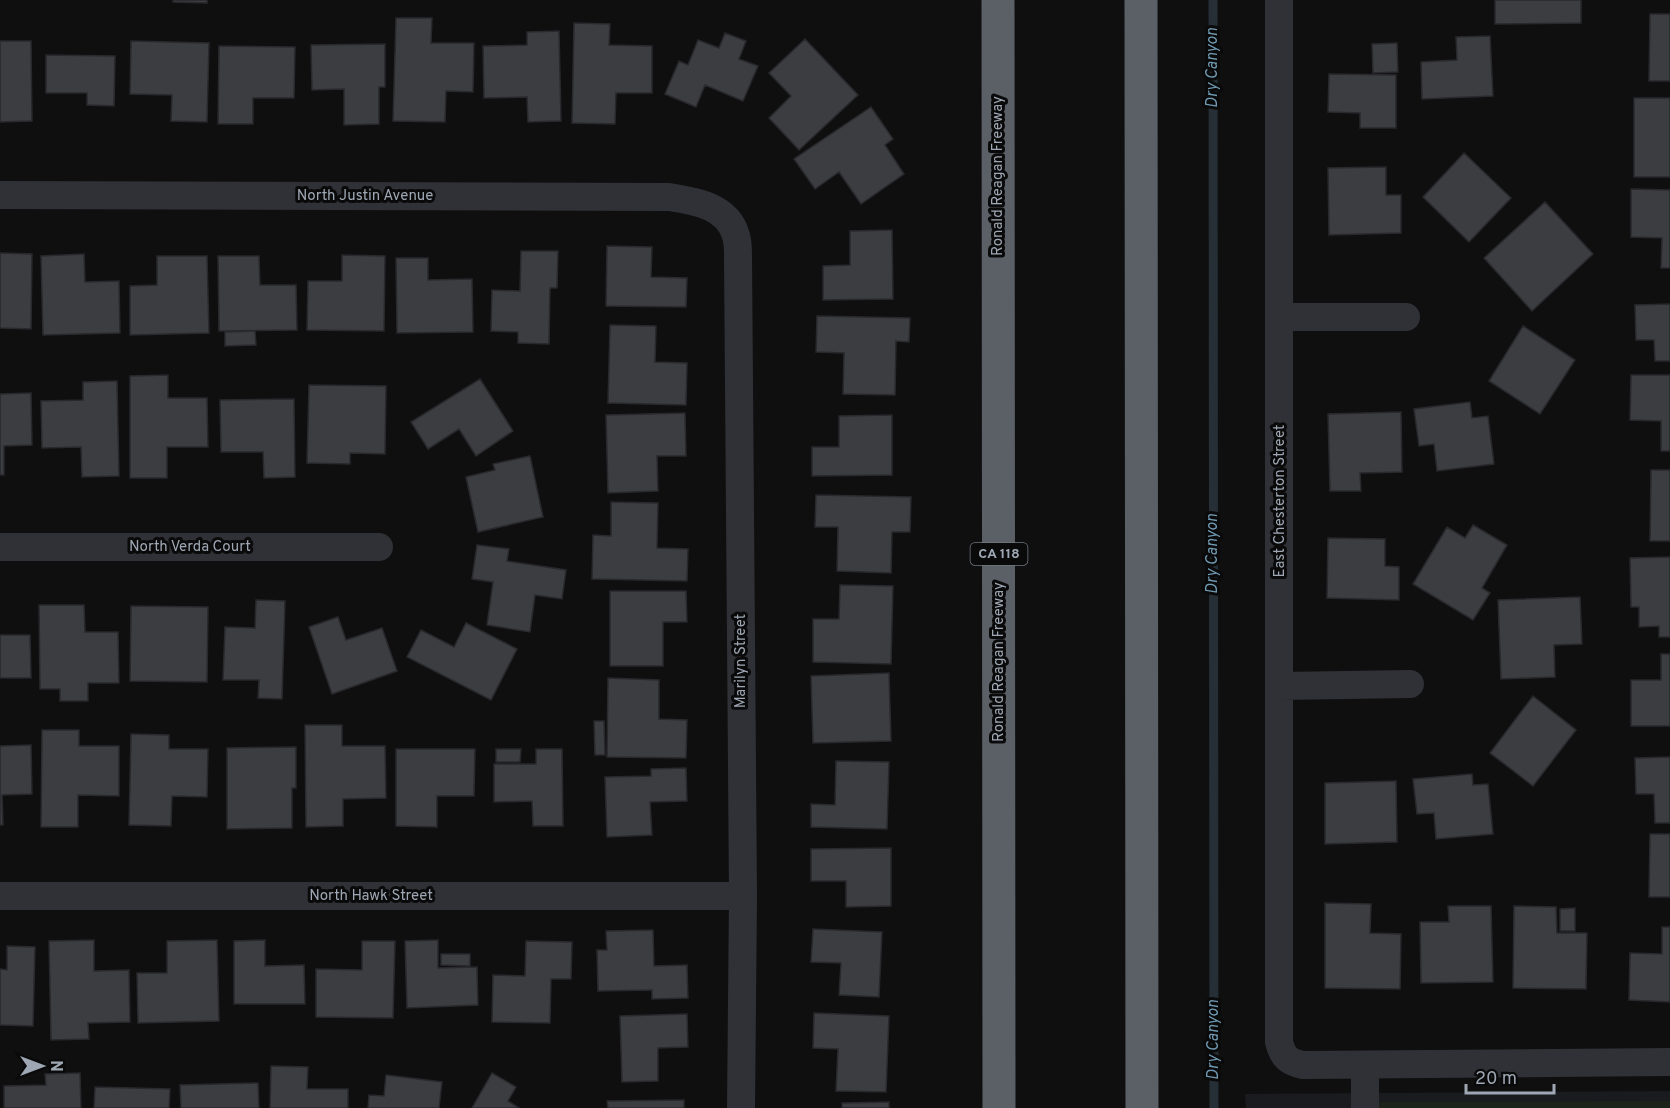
<svg xmlns="http://www.w3.org/2000/svg" width="1670" height="1108" viewBox="0 0 1670 1108" font-family="Overpass,sans-serif">
	<style>
		.built { fill: #1a1b1e }
		.green { fill: #1b231b }
		.lines { fill: none; stroke-linecap: round; stroke-linejoin: round }
		.stream { stroke: #252f35; stroke-width: 9 }
		.building { fill: #3b3d41; stroke: #29292d; stroke-width: 1.5 }
		.minor { stroke: #303136; stroke-width: 28 }
		.highway { stroke: #5b6067; stroke-width: 33 }
		.labels { text-anchor: middle; dominant-baseline: central; stroke-width: 6; stroke-linejoin: round; paint-order: stroke }
		.shield { fill: #0a0a0b; stroke: #727881; stroke-width: 1.5 }
		.shield-label { font-size: 14px; font-weight: bold; fill: #9ea7b3 }
		.street-label { font-size: 15px; fill: #9ea7b3; stroke: #0a0a0b }
		.water-label { font-size: 16px; font-style: italic; fill: #719bb3; stroke: #0a0a0b }
	</style>
	<rect width="100%" height="100%" fill="#0f0f10"/>
	<path class="built" d="M 1670,1091 L 1670,1108 L 1246,1108 L 1245,1094 Z"/>
	<path class="green" d="M 1670,1101 L 1670,1108 L 1376,1108 L 1376,1102 Z"/>
	<g class="lines">
		<path class="stream" d="M 1213,0 L 1214,1108"/>
	</g>
	<path class="building" d="M 173,0 L 207,0 L 207,3 L 173,2 Z
		M 1495,0 L 1581,0 L 1581,23 L 1495,24 Z
		M 1650,14 L 1670,14 L 1670,81 L 1649,81 Z
		M 396,18 L 432,18 L 431,43 L 474,43 L 473,92 L 446,91 L 445,122 L 393,121 Z
		M 574,23 L 610,24 L 609,45 L 652,46 L 652,93 L 616,93 L 615,124 L 572,123 Z
		M 559,31 L 561,121 L 528,122 L 527,97 L 484,98 L 483,46 L 527,45 L 527,32 Z
		M 725,33 L 746,41 L 739,59 L 758,66 L 743,101 L 705,85 L 696,107 L 665,94 L 679,61 L 688,65 L 698,40 L 719,48 Z
		M 1490,36 L 1493,96 L 1422,99 L 1421,62 L 1457,60 L 1456,37 Z
		M 805,39 L 858,95 L 799,150 L 769,118 L 791,96 L 769,73 Z
		M 0,41 L 31,41 L 32,121 L 0,122 Z
		M 131,41 L 209,43 L 207,122 L 171,121 L 172,95 L 130,94 Z
		M 1397,43 L 1398,72 L 1373,73 L 1372,44 Z
		M 385,44 L 385,87 L 379,87 L 379,124 L 344,125 L 344,89 L 312,90 L 311,45 Z
		M 219,46 L 295,47 L 294,98 L 253,98 L 253,124 L 218,124 Z
		M 46,55 L 115,56 L 114,106 L 87,105 L 87,93 L 46,93 Z
		M 1329,74 L 1396,75 L 1396,128 L 1360,128 L 1360,113 L 1328,112 Z
		M 1634,98 L 1670,98 L 1670,177 L 1634,177 Z
		M 871,107 L 893,139 L 885,145 L 904,174 L 861,204 L 839,172 L 815,189 L 794,159 Z
		M 1464,153 L 1511,198 L 1469,242 L 1423,197 Z
		M 1386,167 L 1386,195 L 1401,195 L 1401,233 L 1329,235 L 1328,168 Z
		M 1631,189 L 1670,190 L 1670,268 L 1661,268 L 1662,238 L 1631,237 Z
		M 1545,202 L 1593,254 L 1532,311 L 1484,258 Z
		M 892,230 L 893,299 L 823,300 L 823,266 L 850,265 L 850,231 Z
		M 607,246 L 652,247 L 651,277 L 687,278 L 686,307 L 606,306 Z
		M 521,251 L 558,251 L 557,288 L 550,288 L 549,344 L 518,343 L 518,332 L 491,331 L 492,290 L 520,291 Z
		M 0,253 L 32,254 L 31,329 L 0,328 Z
		M 84,254 L 85,282 L 119,281 L 120,333 L 43,335 L 41,256 Z
		M 342,255 L 385,256 L 384,331 L 307,330 L 308,281 L 342,281 Z
		M 157,256 L 207,256 L 209,333 L 130,335 L 130,286 L 157,285 Z
		M 218,256 L 259,256 L 260,285 L 296,285 L 297,330 L 219,331 Z
		M 396,258 L 428,258 L 428,280 L 472,279 L 473,332 L 397,333 Z
		M 1670,304 L 1670,361 L 1655,361 L 1654,340 L 1636,340 L 1635,305 Z
		M 817,316 L 910,318 L 909,342 L 896,341 L 895,395 L 843,394 L 844,353 L 816,352 Z
		M 610,325 L 656,326 L 655,362 L 687,363 L 686,405 L 608,403 Z
		M 1523,326 L 1575,360 L 1540,414 L 1489,381 Z
		M 255,331 L 256,345 L 225,346 L 225,332 Z
		M 168,375 L 168,398 L 207,398 L 208,447 L 167,447 L 167,478 L 130,478 L 130,376 Z
		M 1631,375 L 1670,375 L 1670,451 L 1661,451 L 1661,421 L 1630,420 Z
		M 480,379 L 513,431 L 476,456 L 459,429 L 428,449 L 411,422 Z
		M 117,381 L 119,476 L 82,477 L 81,447 L 42,448 L 41,401 L 83,400 L 83,382 Z
		M 309,385 L 386,386 L 385,454 L 350,453 L 350,464 L 307,463 Z
		M 31,393 L 32,445 L 4,446 L 4,475 L 0,475 L 0,394 Z
		M 294,399 L 295,477 L 264,478 L 263,452 L 221,452 L 220,400 Z
		M 1470,402 L 1472,418 L 1488,416 L 1494,464 L 1437,471 L 1434,444 L 1419,446 L 1414,409 Z
		M 1401,412 L 1402,472 L 1360,473 L 1361,491 L 1330,491 L 1328,414 Z
		M 685,413 L 686,456 L 657,456 L 658,491 L 608,493 L 606,415 Z
		M 892,415 L 892,475 L 812,476 L 812,447 L 839,447 L 839,416 Z
		M 530,456 L 543,517 L 478,532 L 466,477 L 495,470 L 493,464 Z
		M 1651,470 L 1670,470 L 1670,541 L 1650,541 Z
		M 816,495 L 911,497 L 910,532 L 892,532 L 891,573 L 837,571 L 838,527 L 815,527 Z
		M 611,502 L 658,503 L 657,548 L 688,549 L 687,581 L 592,579 L 593,535 L 611,536 Z
		M 1473,525 L 1507,545 L 1482,588 L 1490,593 L 1473,620 L 1413,584 L 1447,527 L 1465,538 Z
		M 1328,538 L 1385,539 L 1385,566 L 1399,567 L 1399,600 L 1327,598 Z
		M 477,545 L 509,549 L 507,561 L 566,570 L 562,599 L 535,595 L 530,632 L 487,625 L 493,582 L 472,579 Z
		M 1670,557 L 1670,637 L 1659,637 L 1659,626 L 1639,627 L 1639,607 L 1631,607 L 1630,558 Z
		M 840,585 L 893,586 L 891,664 L 813,662 L 813,619 L 839,619 Z
		M 610,591 L 686,591 L 687,622 L 663,622 L 663,666 L 610,666 Z
		M 1580,597 L 1582,644 L 1554,645 L 1555,677 L 1501,679 L 1498,600 Z
		M 256,600 L 285,601 L 282,699 L 258,698 L 259,680 L 223,680 L 225,627 L 255,628 Z
		M 39,605 L 84,605 L 85,632 L 118,632 L 119,683 L 88,683 L 88,701 L 60,701 L 60,689 L 40,689 Z
		M 131,606 L 208,607 L 207,682 L 130,681 Z
		M 338,617 L 346,640 L 382,628 L 397,671 L 332,694 L 309,627 Z
		M 466,623 L 517,649 L 491,700 L 407,657 L 421,630 L 454,647 Z
		M 0,635 L 30,635 L 31,678 L 0,678 Z
		M 1661,654 L 1670,654 L 1670,726 L 1631,726 L 1631,680 L 1661,680 Z
		M 889,673 L 891,741 L 813,743 L 811,676 Z
		M 608,678 L 659,680 L 659,719 L 687,720 L 686,758 L 607,757 Z
		M 1533,696 L 1576,730 L 1533,786 L 1490,753 Z
		M 594,721 L 604,721 L 605,755 L 595,755 Z
		M 305,725 L 342,725 L 342,746 L 385,746 L 386,798 L 343,799 L 343,826 L 306,827 Z
		M 42,730 L 79,730 L 79,746 L 119,746 L 119,796 L 78,795 L 78,827 L 41,827 Z
		M 131,734 L 169,735 L 169,749 L 208,749 L 207,797 L 172,796 L 171,826 L 129,825 Z
		M 31,745 L 32,794 L 2,795 L 3,825 L 0,825 L 0,746 Z
		M 296,747 L 296,788 L 292,788 L 292,828 L 227,829 L 227,748 Z
		M 396,749 L 475,749 L 474,796 L 437,796 L 437,827 L 396,826 Z
		M 496,749 L 521,749 L 520,762 L 496,762 Z
		M 536,749 L 562,749 L 563,826 L 533,826 L 532,801 L 494,802 L 494,764 L 536,764 Z
		M 1670,757 L 1670,823 L 1655,823 L 1654,794 L 1636,794 L 1635,758 Z
		M 836,761 L 889,762 L 887,829 L 811,827 L 811,804 L 835,805 Z
		M 686,768 L 687,801 L 650,802 L 652,835 L 607,837 L 605,777 L 651,776 L 651,769 Z
		M 1472,774 L 1473,785 L 1488,784 L 1493,834 L 1436,839 L 1434,813 L 1417,814 L 1413,779 Z
		M 1396,781 L 1397,842 L 1325,844 L 1325,783 Z
		M 1650,834 L 1670,834 L 1670,897 L 1649,897 Z
		M 891,848 L 891,906 L 846,907 L 846,881 L 811,881 L 811,849 Z
		M 1325,903 L 1371,904 L 1370,933 L 1401,934 L 1400,989 L 1325,988 Z
		M 1448,906 L 1491,906 L 1493,982 L 1421,983 L 1420,922 L 1449,922 Z
		M 1514,906 L 1556,907 L 1557,933 L 1587,933 L 1586,989 L 1513,988 Z
		M 1575,908 L 1575,931 L 1560,931 L 1560,909 Z
		M 1662,927 L 1670,927 L 1670,1002 L 1629,1000 L 1630,953 L 1662,954 Z
		M 813,929 L 882,932 L 879,997 L 839,995 L 841,963 L 811,962 Z
		M 653,930 L 654,966 L 687,965 L 688,998 L 652,999 L 652,990 L 598,991 L 597,950 L 607,950 L 606,931 Z
		M 94,940 L 94,971 L 129,970 L 130,1022 L 88,1023 L 89,1039 L 51,1040 L 49,941 Z
		M 217,940 L 219,1021 L 138,1023 L 137,973 L 167,973 L 167,941 Z
		M 265,940 L 265,966 L 304,965 L 305,1004 L 234,1004 L 234,941 Z
		M 438,940 L 438,968 L 477,967 L 478,1005 L 407,1008 L 405,941 Z
		M 362,941 L 395,941 L 393,1018 L 316,1017 L 316,969 L 362,970 Z
		M 526,941 L 572,942 L 571,979 L 551,979 L 550,1023 L 492,1022 L 493,975 L 525,976 Z
		M 7,946 L 35,947 L 33,1026 L 0,1025 L 0,969 L 7,970 Z
		M 441,954 L 470,954 L 470,966 L 441,965 Z
		M 814,1013 L 889,1016 L 886,1092 L 836,1091 L 838,1049 L 813,1048 Z
		M 687,1014 L 688,1047 L 658,1048 L 658,1081 L 622,1082 L 620,1016 Z
		M 271,1066 L 308,1067 L 307,1089 L 348,1089 L 348,1108 L 270,1108 Z
		M 80,1073 L 81,1108 L 4,1108 L 4,1086 L 46,1085 L 45,1074 Z
		M 492,1073 L 516,1087 L 508,1101 L 519,1108 L 472,1108 Z
		M 386,1075 L 442,1082 L 439,1108 L 368,1108 L 369,1095 L 384,1096 Z
		M 258,1083 L 259,1108 L 181,1108 L 180,1085 Z
		M 95,1087 L 170,1089 L 169,1108 L 94,1108 Z
		M 684,1100 L 684,1108 L 608,1108 L 607,1101 Z
		M 889,1102 L 889,1108 L 842,1108 L 842,1103 Z"/>
	<g class="lines">
		<path class="minor" d="M 1279,0 L 1279,1042 C 1283,1057 1288,1062 1303,1065 L 1670,1062
			M 0,195 L 669,197 C 695,201 728,206 736,236 C 738,242 738,249 738,256 L 743,896 L 741,1108
			M 1280,317 L 1406,317
			M 0,547 L 379,547
			M 1280,686 L 1410,684
			M 0,896 L 743,896
			M 1365,1065 L 1365,1108"/>
		<path class="highway" d="M 998,0 L 999,1108
			M 1141,0 L 1142,1108"/>
	</g>
	<g class="labels">
		<rect class="shield" x="970.5" y="543" width="57" height="22" rx="4.5"/>
		<g class="shield-label">
			<text x="999" y="554">CA 118</text>
		</g>
		<g class="street-label">
			<text transform="translate(998 176) rotate(-90)">Ronald Reagan Freeway</text>
			<text x="365" y="196">North Justin Avenue</text>
			<text transform="translate(1280 501) rotate(-90)">East Chesterton Street</text>
			<text x="190" y="547">North Verda Court</text>
			<text transform="translate(741 661) rotate(-90)">Marilyn Street</text>
			<text transform="translate(999 662) rotate(-90)">Ronald Reagan Freeway</text>
			<text x="371" y="896">North Hawk Street</text>
		</g>
		<g class="water-label">
			<text transform="translate(1213 68) rotate(-90)">Dry Canyon</text>
			<text transform="translate(1213 554) rotate(-90)">Dry Canyon</text>
			<text transform="translate(1214 1040) rotate(-90)">Dry Canyon</text>
		</g>
	</g>
	<g transform="translate(42 1066) rotate(90)" stroke="#0a0a0b" stroke-width="4.5" paint-order="stroke">
	<path d="M0-4.5L10 22L0 15L-10 22Z" fill="#9ea7b3"/>
	<text y="-9" font-size="16" font-weight="bold" text-anchor="middle" fill="#9ea7b3">N</text>
	</g>
	<path d="M1466 1084v9h88v-9" fill="none" stroke="#9ea7b3" stroke-width="3"/>
	<text x="1475" y="1084" font-size="18" fill="#9ea7b3" stroke="#0a0a0b" stroke-width="4.5" paint-order="stroke">20 m</text>
</svg>
